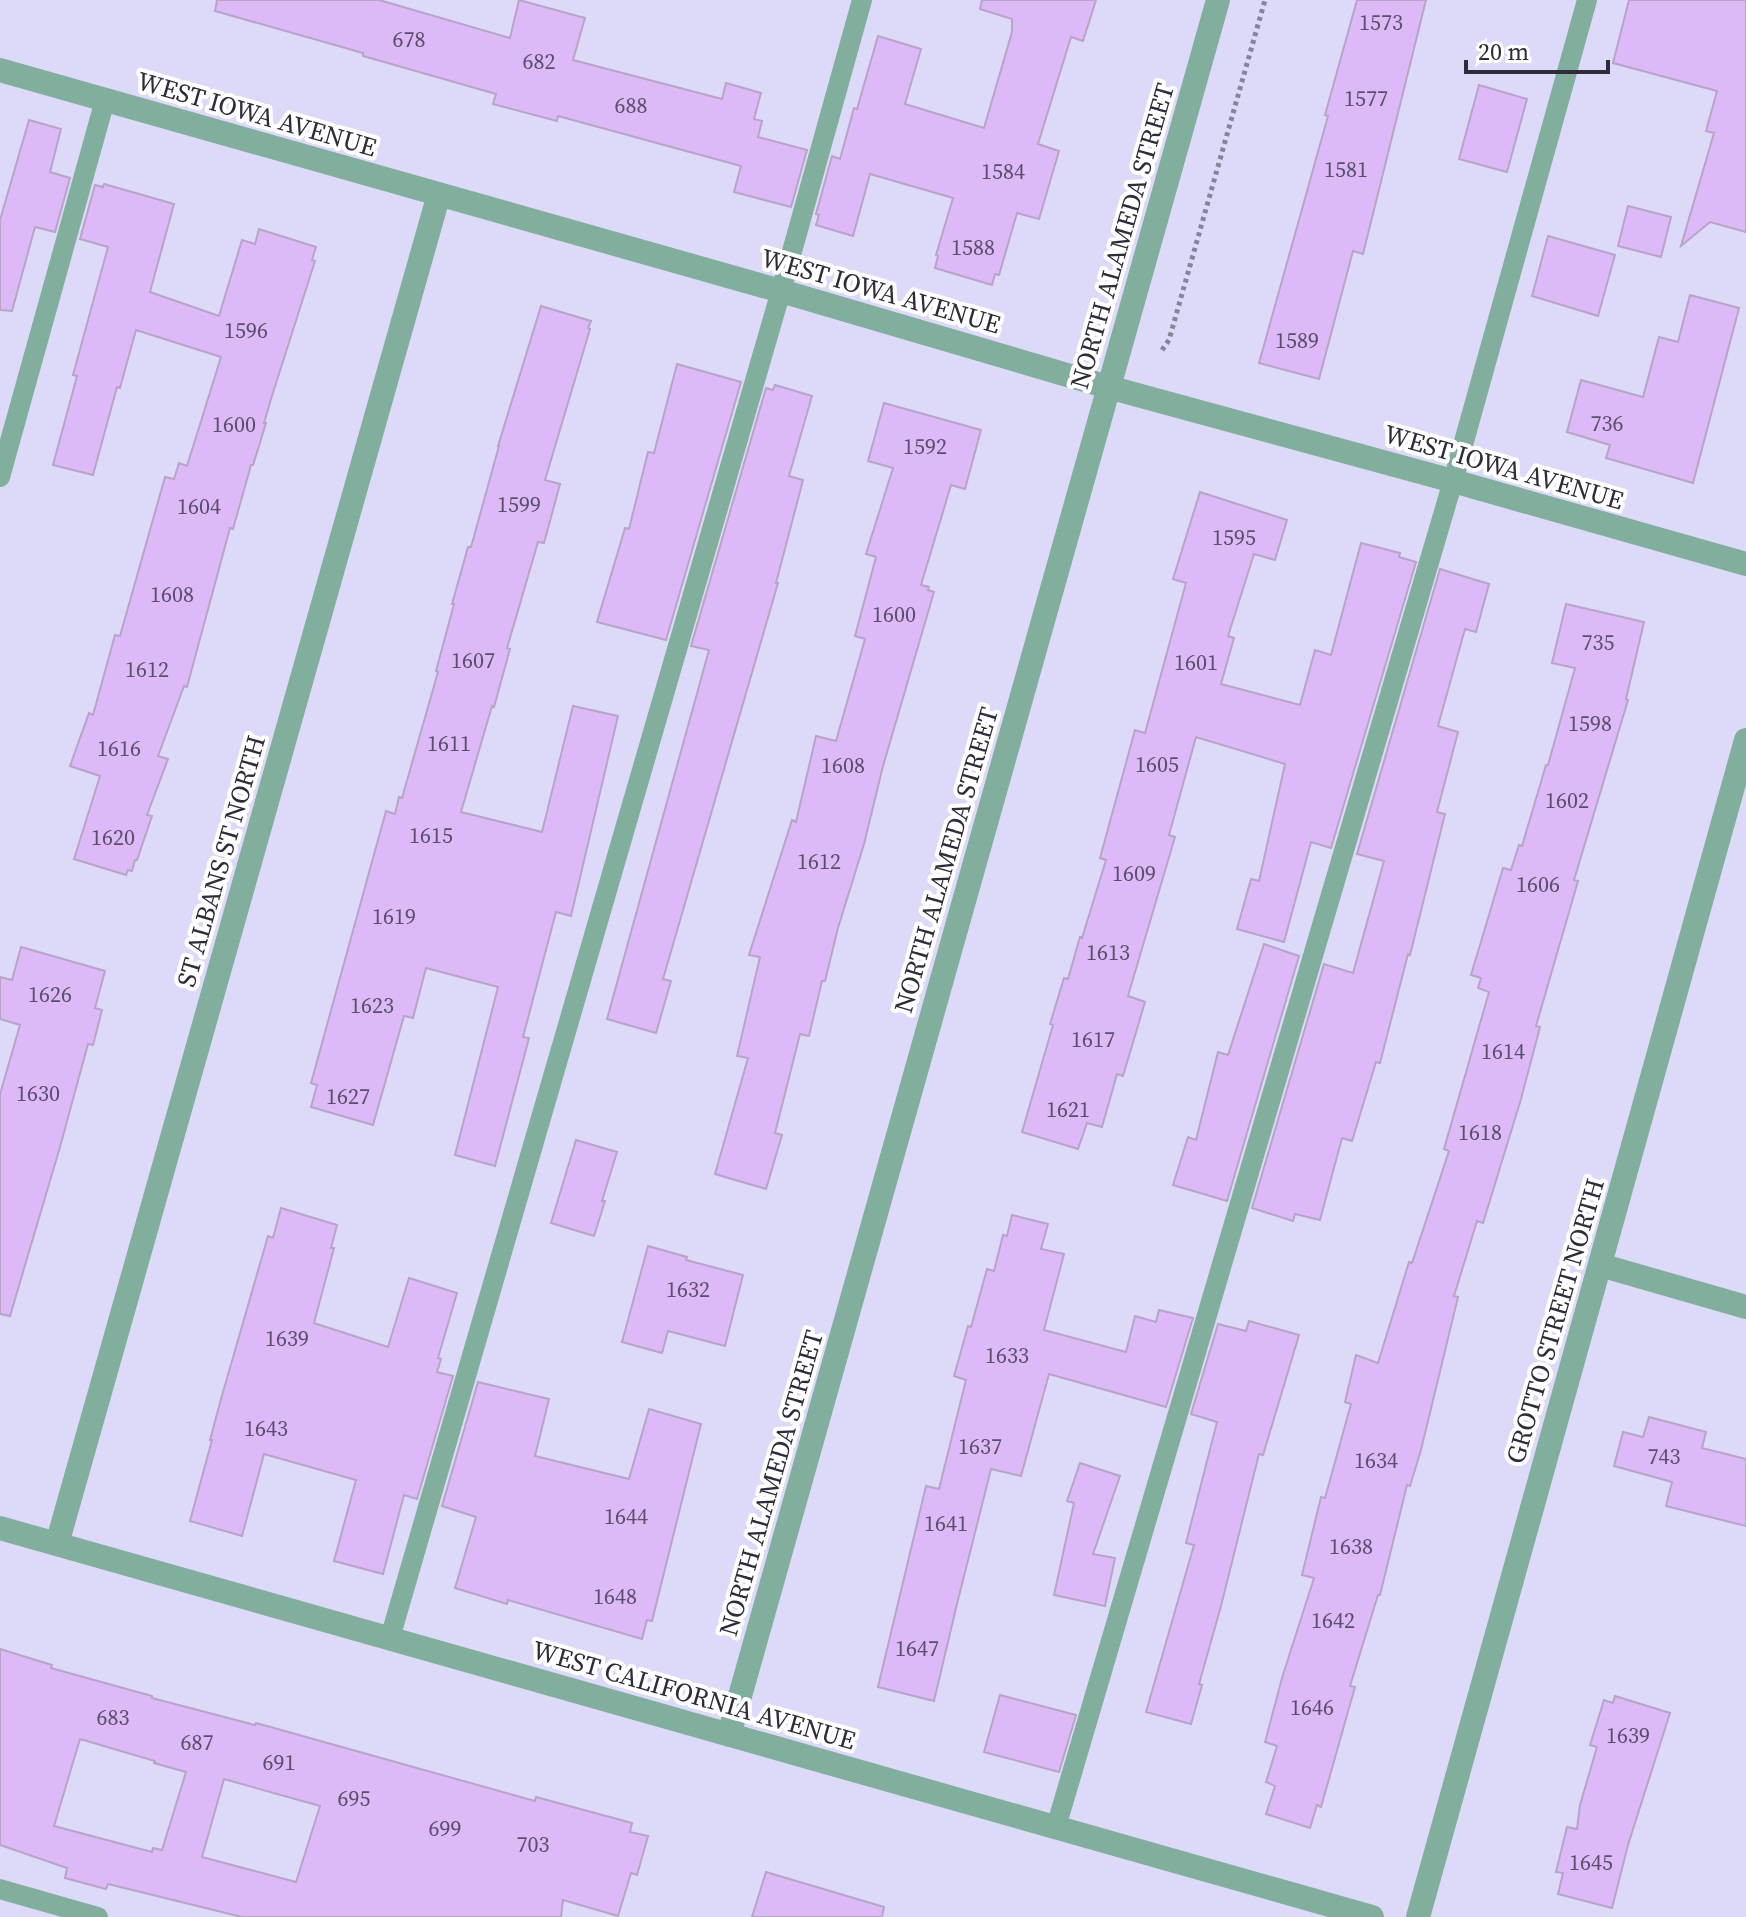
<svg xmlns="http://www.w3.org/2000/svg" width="1746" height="1917" viewBox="0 0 1746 1917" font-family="'Source Serif 4',serif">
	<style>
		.building { fill: #ddb9f8; stroke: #b7a4c6; stroke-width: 2; fill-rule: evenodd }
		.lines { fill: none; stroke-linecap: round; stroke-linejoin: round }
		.path { stroke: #86849b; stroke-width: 5; stroke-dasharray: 4 4; stroke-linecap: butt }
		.lane { stroke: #82ae9e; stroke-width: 20 }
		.street { stroke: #82ae9e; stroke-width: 24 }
		.labels { text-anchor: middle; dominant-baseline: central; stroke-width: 8; stroke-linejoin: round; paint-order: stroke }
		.number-label { font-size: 22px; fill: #5a4f6a }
		.street-label { font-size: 26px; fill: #2e2c3b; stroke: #fff }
	</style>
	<rect width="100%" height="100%" fill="#dddaf9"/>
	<path class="building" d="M 217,0 L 379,0 L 510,38 L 519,0 L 585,18 L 573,60 L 722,99 L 726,83 L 761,93 L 754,119 L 762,121 L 758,137 L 807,150 L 791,207 L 734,192 L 741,166 L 558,116 L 557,121 L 493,104 L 496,94 L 363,56 L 363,53 L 215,11 Z
		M 982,0 L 1096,0 L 1083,41 L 1071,37 L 1038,144 L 1059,151 L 1039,219 L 1017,213 L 999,275 L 995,274 L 992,285 L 935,268 L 938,256 L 936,255 L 953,198 L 870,174 L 853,236 L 816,225 L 819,215 L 816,214 L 832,156 L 840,159 L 854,108 L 857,109 L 878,36 L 921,49 L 905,104 L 984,128 L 1012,32 L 1012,19 L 980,9 Z
		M 1357,0 L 1426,0 L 1363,254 L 1353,251 L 1319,379 L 1259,363 L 1328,116 L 1325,115 Z
		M 1629,0 L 1746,0 L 1746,232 L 1710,222 L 1681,246 L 1714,133 L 1706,131 L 1717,91 L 1613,63 Z
		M 1479,85 L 1527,99 L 1507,172 L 1459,159 Z
		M 29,120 L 61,129 L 50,172 L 70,178 L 55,232 L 35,227 L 12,311 L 0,310 L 0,220 Z
		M 104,184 L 174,204 L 150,292 L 219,316 L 242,240 L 255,244 L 259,229 L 316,247 L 312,260 L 315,261 L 271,399 L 264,423 L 266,423 L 253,465 L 251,465 L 233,529 L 230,528 L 187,687 L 184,686 L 158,756 L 168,759 L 147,815 L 152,816 L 137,860 L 135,860 L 132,871 L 128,870 L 126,875 L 74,859 L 100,776 L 70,766 L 89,713 L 93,715 L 115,635 L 120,636 L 165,477 L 174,479 L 179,463 L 187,466 L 221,357 L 136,330 L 120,388 L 117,387 L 93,475 L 53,465 L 77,376 L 73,375 L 108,247 L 80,239 L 95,185 L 103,187 Z
		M 1628,206 L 1671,217 L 1661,257 L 1618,246 Z
		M 1548,236 L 1615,255 L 1598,316 L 1532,296 Z
		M 1690,295 L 1739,308 L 1693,483 L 1606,458 L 1610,445 L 1567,432 L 1581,380 L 1643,397 L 1659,337 L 1678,342 Z
		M 541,306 L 591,321 L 588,328 L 590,329 L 545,480 L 560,484 L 544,543 L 538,542 L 507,648 L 510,649 L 494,707 L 492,706 L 461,812 L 542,832 L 573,706 L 618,716 L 571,916 L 556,912 L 523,1037 L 529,1038 L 495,1166 L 455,1155 L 498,987 L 426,968 L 413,1018 L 404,1016 L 373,1125 L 311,1107 L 317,1085 L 311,1083 L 386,811 L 395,814 L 399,797 L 402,798 L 438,672 L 436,671 L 454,604 L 452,604 L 468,547 L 471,547 L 499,446 L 498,446 Z
		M 677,364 L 741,382 L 666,640 L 597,622 L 625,528 L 629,529 L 648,452 L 654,453 Z
		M 775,385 L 812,396 L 789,476 L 803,480 L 776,583 L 778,583 L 663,979 L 671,981 L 656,1033 L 607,1019 L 709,650 L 691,646 L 766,388 L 773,390 Z
		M 884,403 L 981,430 L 965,489 L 951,485 L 921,585 L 929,587 L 928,590 L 934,592 L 883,766 L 864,844 L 838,928 L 825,981 L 822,981 L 809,1036 L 800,1034 L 775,1133 L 782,1135 L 766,1189 L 715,1174 L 748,1058 L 737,1056 L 760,957 L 749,955 L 792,820 L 796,822 L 816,736 L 836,741 L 865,639 L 855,636 L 876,557 L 866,554 L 893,468 L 868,461 Z
		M 1200,492 L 1287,520 L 1275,560 L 1254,554 L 1228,636 L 1234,638 L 1221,684 L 1300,705 L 1315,650 L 1331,655 L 1361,543 L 1400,553 L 1399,557 L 1416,562 L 1331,848 L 1311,842 L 1284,942 L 1237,929 L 1251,879 L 1259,881 L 1285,764 L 1196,737 L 1169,835 L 1175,837 L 1128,996 L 1145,1002 L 1123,1076 L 1117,1074 L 1102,1127 L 1087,1123 L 1078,1149 L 1022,1132 L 1053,1025 L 1050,1024 L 1064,978 L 1068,979 L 1080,937 L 1082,938 L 1106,860 L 1100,858 L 1135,730 L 1145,733 L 1186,583 L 1173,579 Z
		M 1440,569 L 1489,584 L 1476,632 L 1465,629 L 1438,726 L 1458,732 L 1437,812 L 1445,814 L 1410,955 L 1408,954 L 1380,1063 L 1376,1062 L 1352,1141 L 1342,1138 L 1320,1220 L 1295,1214 L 1293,1221 L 1252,1208 L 1324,964 L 1353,973 L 1384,861 L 1357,854 Z
		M 1566,604 L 1644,622 L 1626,699 L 1628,700 L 1574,880 L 1578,881 L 1536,1026 L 1540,1027 L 1521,1099 L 1483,1223 L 1477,1221 L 1454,1296 L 1458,1297 L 1421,1450 L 1410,1486 L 1407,1485 L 1380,1595 L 1378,1595 L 1350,1686 L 1355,1687 L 1321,1807 L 1317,1805 L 1310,1828 L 1266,1814 L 1275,1786 L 1266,1782 L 1277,1746 L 1265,1742 L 1282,1678 L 1314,1578 L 1302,1575 L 1321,1497 L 1325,1498 L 1351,1404 L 1345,1402 L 1356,1355 L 1378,1363 L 1409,1262 L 1412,1263 L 1449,1151 L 1444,1149 L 1489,992 L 1478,988 L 1481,978 L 1471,975 L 1503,868 L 1511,870 L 1519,845 L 1522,846 L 1546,765 L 1548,765 L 1575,668 L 1552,663 Z
		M 1264,944 L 1299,956 L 1227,1201 L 1173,1185 L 1188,1137 L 1196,1140 L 1218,1052 L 1228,1055 Z
		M 21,947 L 105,971 L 95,1008 L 102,1010 L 93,1045 L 88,1044 L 60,1147 L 10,1316 L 0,1314 L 0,1094 L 20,1025 L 0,1019 L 0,977 L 12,980 Z
		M 576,1140 L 617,1152 L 602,1201 L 605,1201 L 594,1236 L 551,1223 Z
		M 281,1208 L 337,1225 L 331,1248 L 334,1248 L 314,1323 L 388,1347 L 409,1278 L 457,1293 L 438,1358 L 441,1359 L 437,1372 L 453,1376 L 417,1499 L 404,1495 L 383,1574 L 334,1561 L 356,1480 L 264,1454 L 242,1536 L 190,1521 L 212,1440 L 210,1440 L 221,1399 L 268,1236 L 273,1238 Z
		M 1012,1215 L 1048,1224 L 1041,1249 L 1064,1254 L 1044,1330 L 1126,1352 L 1135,1316 L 1156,1322 L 1159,1310 L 1193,1318 L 1166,1407 L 1049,1374 L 1021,1476 L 991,1469 L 956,1608 L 934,1701 L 878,1687 L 926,1486 L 939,1489 L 966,1380 L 954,1376 L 968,1326 L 971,1327 L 987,1269 L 994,1271 L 1003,1235 L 1007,1236 Z
		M 648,1246 L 687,1257 L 686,1260 L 743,1275 L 725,1346 L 668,1331 L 662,1353 L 622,1342 Z
		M 1249,1321 L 1299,1335 L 1263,1455 L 1259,1454 L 1221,1606 L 1199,1684 L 1202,1685 L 1191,1724 L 1146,1712 L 1194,1545 L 1186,1543 L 1217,1422 L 1191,1414 L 1218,1324 L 1246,1331 Z
		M 478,1382 L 549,1399 L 535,1456 L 629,1479 L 649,1409 L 701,1424 L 652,1621 L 647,1620 L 642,1639 L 508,1600 L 507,1604 L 455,1588 L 476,1517 L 442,1506 Z
		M 1649,1417 L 1706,1432 L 1702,1448 L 1746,1459 L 1746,1526 L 1666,1506 L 1672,1482 L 1614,1466 L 1623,1432 L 1643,1437 Z
		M 1080,1463 L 1120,1476 L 1093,1554 L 1115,1558 L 1105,1606 L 1054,1595 L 1074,1503 L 1067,1501 Z
		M 0,1649 L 52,1665 L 51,1668 L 152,1696 L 152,1698 L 255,1725 L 256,1723 L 535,1801 L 536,1797 L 632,1823 L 630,1832 L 648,1836 L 637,1875 L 631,1873 L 618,1916 L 563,1900 L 561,1917 L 242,1917 L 108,1884 L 106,1889 L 65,1878 L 67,1868 L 0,1845 ZM 80,1739 L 155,1761 L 154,1763 L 186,1772 L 162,1850 L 153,1848 L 152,1852 L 54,1826 ZM 224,1779 L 320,1806 L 296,1882 L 202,1857 Z
		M 1000,1695 L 1076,1715 L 1059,1772 L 984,1752 Z
		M 1615,1696 L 1670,1713 L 1628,1845 L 1612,1908 L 1558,1894 L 1563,1873 L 1556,1872 L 1567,1827 L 1577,1829 L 1580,1805 L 1597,1747 L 1590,1745 L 1604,1700 L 1613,1703 Z
		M 766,1872 L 884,1907 L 882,1917 L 752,1917 Z"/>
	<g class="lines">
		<path class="path" d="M 1162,350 L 1169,340 L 1265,0"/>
		<path class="lane" d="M 0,477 L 105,100
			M 390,1638 L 781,291 L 862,0
			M 1056,1827 L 1453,481 L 1587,0
			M 0,1889 L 98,1917"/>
		<path class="street" d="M 0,70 L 781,291 L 1108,387 L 1453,481 L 1746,564
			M 1600,1265 L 1746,1307
			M 0,1528 L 1372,1917
			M 57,1544 L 439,194
			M 729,1735 L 1218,0
			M 1418,1917 L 1746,740"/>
	</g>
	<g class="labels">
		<g class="number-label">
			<text x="1381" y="22">1573</text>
			<text x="409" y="39">678</text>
			<text x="539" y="61">682</text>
			<text x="1366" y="98">1577</text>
			<text x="631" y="105">688</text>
			<text x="1346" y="169">1581</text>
			<text x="1003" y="171">1584</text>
			<text x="973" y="247">1588</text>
			<text x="246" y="330">1596</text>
			<text x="1297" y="340">1589</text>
			<text x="1607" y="423">736</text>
			<text x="234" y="424">1600</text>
			<text x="925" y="446">1592</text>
			<text x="519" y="504">1599</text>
			<text x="199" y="506">1604</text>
			<text x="1234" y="537">1595</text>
			<text x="172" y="594">1608</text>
			<text x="894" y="614">1600</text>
			<text x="1598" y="642">735</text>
			<text x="473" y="660">1607</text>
			<text x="1196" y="662">1601</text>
			<text x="147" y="669">1612</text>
			<text x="1590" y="723">1598</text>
			<text x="449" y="743">1611</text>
			<text x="119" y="748">1616</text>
			<text x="1157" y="764">1605</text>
			<text x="843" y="765">1608</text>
			<text x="1567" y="800">1602</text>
			<text x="431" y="835">1615</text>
			<text x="113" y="837">1620</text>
			<text x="819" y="861">1612</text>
			<text x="1134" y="873">1609</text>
			<text x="1538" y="884">1606</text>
			<text x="394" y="916">1619</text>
			<text x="1108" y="952">1613</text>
			<text x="50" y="994">1626</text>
			<text x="372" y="1005">1623</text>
			<text x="1093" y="1039">1617</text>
			<text x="1503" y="1051">1614</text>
			<text x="38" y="1093">1630</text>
			<text x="348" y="1096">1627</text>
			<text x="1068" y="1109">1621</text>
			<text x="1480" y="1132">1618</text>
			<text x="688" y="1289">1632</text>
			<text x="287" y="1338">1639</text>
			<text x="1007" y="1355">1633</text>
			<text x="266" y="1428">1643</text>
			<text x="980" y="1446">1637</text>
			<text x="1664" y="1456">743</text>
			<text x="1376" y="1460">1634</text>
			<text x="626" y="1516">1644</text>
			<text x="946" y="1523">1641</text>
			<text x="1351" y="1546">1638</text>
			<text x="615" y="1596">1648</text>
			<text x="1333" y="1620">1642</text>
			<text x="917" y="1648">1647</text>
			<text x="1312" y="1707">1646</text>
			<text x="113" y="1717">683</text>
			<text x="1628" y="1735">1639</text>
			<text x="197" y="1742">687</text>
			<text x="279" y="1762">691</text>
			<text x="354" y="1798">695</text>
			<text x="445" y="1828">699</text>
			<text x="533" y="1844">703</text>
			<text x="1591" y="1862">1645</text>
		</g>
		<g class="street-label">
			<text transform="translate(257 114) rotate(16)">WEST IOWA AVENUE</text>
			<text transform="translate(1122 236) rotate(-74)">NORTH ALAMEDA STREET</text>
			<text transform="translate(881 291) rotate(16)">WEST IOWA AVENUE</text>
			<text transform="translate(1504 467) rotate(16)">WEST IOWA AVENUE</text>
			<text transform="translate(946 860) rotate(-74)">NORTH ALAMEDA STREET</text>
			<text transform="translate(221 861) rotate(-74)">ST ALBANS ST NORTH</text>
			<text transform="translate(1555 1321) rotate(-74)">GROTTO STREET NORTH</text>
			<text transform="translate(771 1483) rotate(-74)">NORTH ALAMEDA STREET</text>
			<text transform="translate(694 1695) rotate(16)">WEST CALIFORNIA AVENUE</text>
		</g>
	</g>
	<path d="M1466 60v12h142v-12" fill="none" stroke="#2e2c3b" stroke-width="4"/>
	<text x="1478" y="60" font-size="24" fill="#2e2c3b" stroke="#ffffff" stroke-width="6" paint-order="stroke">20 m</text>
</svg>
